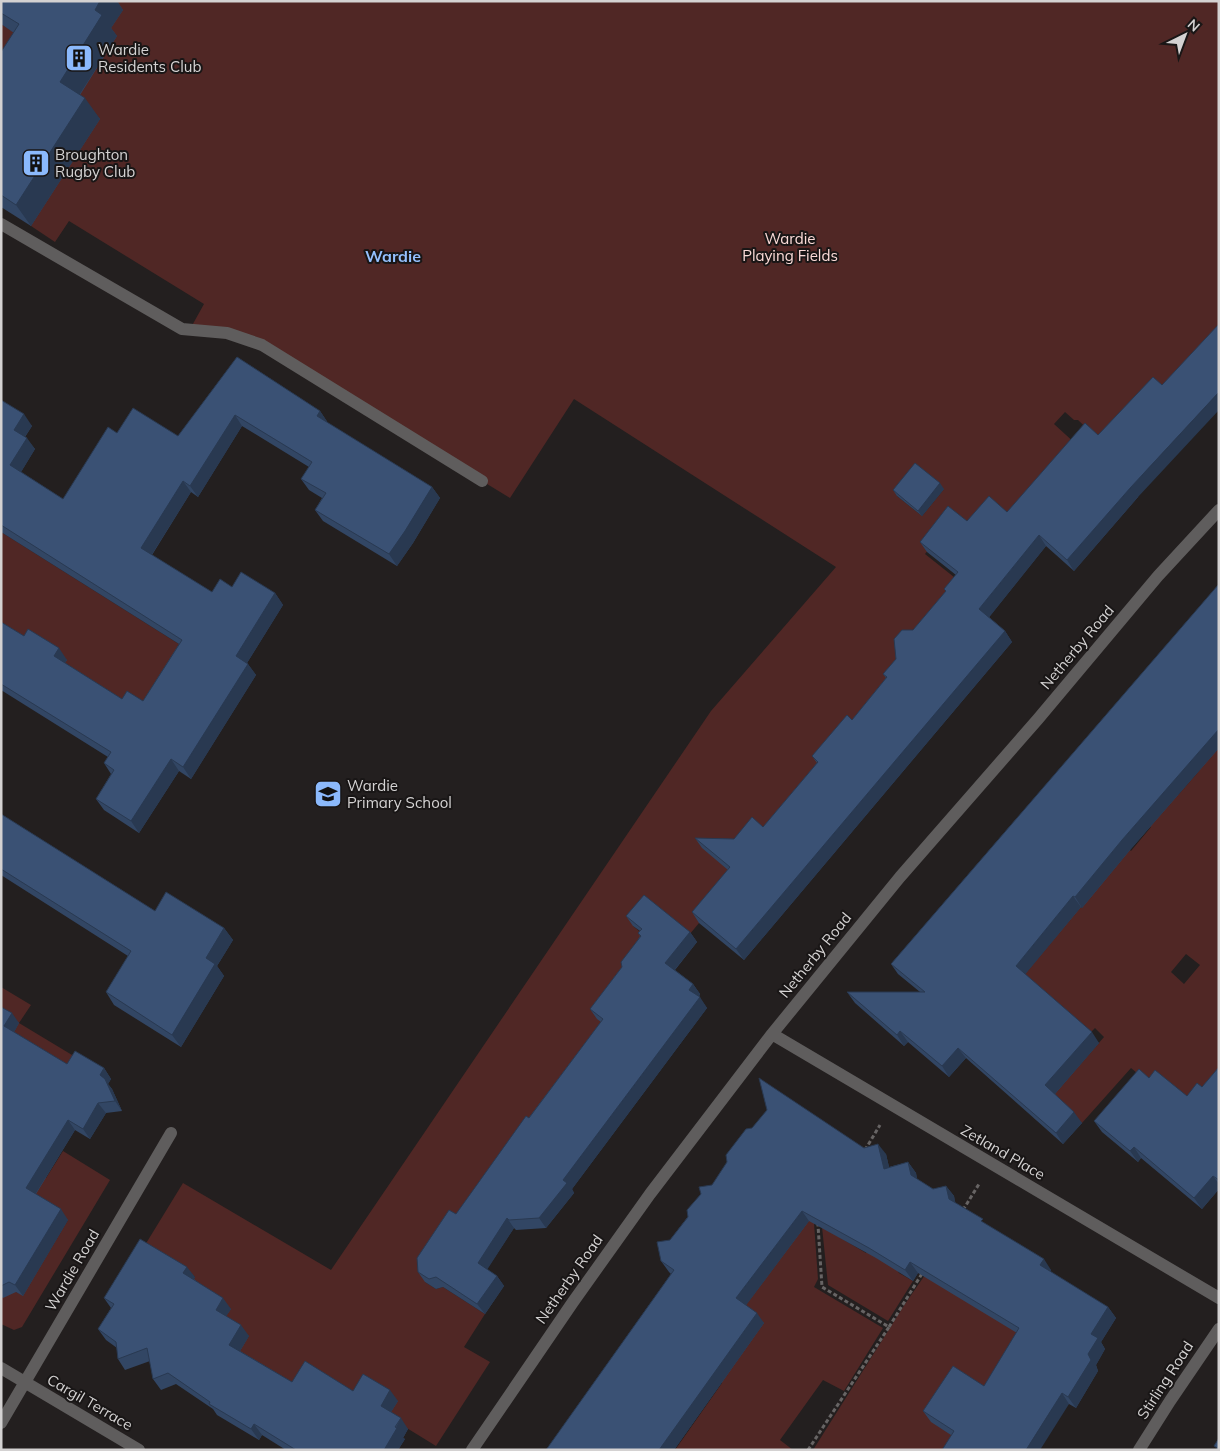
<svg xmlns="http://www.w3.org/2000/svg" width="1220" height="1451" viewBox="0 0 1220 1451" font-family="Mulish,sans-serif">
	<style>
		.green { fill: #502725; fill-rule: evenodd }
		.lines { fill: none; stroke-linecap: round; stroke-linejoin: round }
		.path { stroke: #676464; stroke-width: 3; stroke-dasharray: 4 2.5; stroke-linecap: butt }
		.service { stroke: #5f5d5d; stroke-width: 12 }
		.minor { stroke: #5f5d5d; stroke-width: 12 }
		.wall { fill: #324664 }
		.shaded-wall { fill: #293951 }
		.building { fill: #3a5174; stroke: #293951 }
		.labels { text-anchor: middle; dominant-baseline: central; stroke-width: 4; stroke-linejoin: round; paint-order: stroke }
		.poi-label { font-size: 15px; fill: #d4d2d2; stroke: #191616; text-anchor: start }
		.park-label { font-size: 15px; fill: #fbdad7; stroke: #191616 }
		.street-label { font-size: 15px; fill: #d4d2d2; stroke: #191616 }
		.neighbourhood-label { font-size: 16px; font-weight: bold; fill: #95c0fe; stroke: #191616 }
	</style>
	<rect width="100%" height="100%" fill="#231f1f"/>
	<path class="green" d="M 110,1 L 1219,1 L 1219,343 L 1098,439 L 1078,420 L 1074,420 L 1065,412 L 1054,424 L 1135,498 L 1017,546 L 954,518 L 925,554 L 964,585 L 903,661 L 845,749 L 689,935 L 633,926 L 649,939 L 610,1029 L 516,1138 L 577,1181 L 573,1187 L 425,1282 L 436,1289 L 443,1287 L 485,1314 L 464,1347 L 490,1362 L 436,1446 L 397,1422 L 359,1404 L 303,1389 L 239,1351 L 249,1336 L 177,1307 L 195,1277 L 186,1271 L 112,1299 L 183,1183 L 331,1270 L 711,711 L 836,567 L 574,399 L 510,498 L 251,340 L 189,331 L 204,304 L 69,221 L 55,242 L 31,226 L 82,101 L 1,50 L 1,24 L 89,80 L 109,31 ZM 944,489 L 922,516 L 897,496 Z
		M 1,532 L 190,651 L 151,713 L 130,710 L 62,667 L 66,660 L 32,648 L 1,628 Z
		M 1219,731 L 1219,1106 L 1187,1115 L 1131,1068 L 1082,1123 L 1059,1102 L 1040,1123 L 1034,1118 L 1104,1037 L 1095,1028 L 1089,1034 L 967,1002 L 1033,964 L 1053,940 L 1069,897 L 1082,908 L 1118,839 L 1131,851 L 1151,827 L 1138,816 L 1165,784 L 1178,795 L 1199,771 ZM 1186,954 L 1200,965 L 1184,984 L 1171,972 Z
		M 1,987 L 31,1005 L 19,1023 L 82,1061 L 74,1074 L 12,1036 L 1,1013 Z
		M 1,1151 L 46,1178 L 63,1151 L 110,1180 L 22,1327 L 14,1330 L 1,1324 L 1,1290 L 16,1292 L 23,1295 L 68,1220 L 44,1229 Z
		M 795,1199 L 814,1223 L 818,1279 L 814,1287 L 883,1328 L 844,1391 L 823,1380 L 780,1440 L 793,1450 L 675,1450 L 722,1383 L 697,1365 L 740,1305 Z
		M 822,1227 L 866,1253 L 877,1236 L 899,1273 L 913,1281 L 888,1321 L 828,1285 Z
		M 947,1243 L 1027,1339 L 959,1450 L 813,1450 L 905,1304 Z"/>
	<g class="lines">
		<path class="path" d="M 865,1150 L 880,1125
			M 963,1210 L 979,1184
			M 889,1327 L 923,1272
			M 808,1450 L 889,1327 L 822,1287 L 818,1225 L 819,1223"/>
		<path class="service" d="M 1,224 L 182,329 L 227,333 L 262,345 L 482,481"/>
		<path class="minor" d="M 772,1034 L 1219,1298
			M 1,1368 L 139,1450
			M 1,1423 L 171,1133
			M 472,1450 L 573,1302 L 650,1194 L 772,1034 L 900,877 L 1038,719 L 1158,576 L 1219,510
			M 1139,1450 L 1170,1401 L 1219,1329"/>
	</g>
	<path class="wall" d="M 1,1 L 117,1 L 123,10 L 111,28 L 117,36 L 80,95 L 100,119 L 31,226 L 1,207 L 1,52 L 14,33 L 1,24 Z
		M 237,357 L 320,411 L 328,423 L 432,487 L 440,498 L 413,543 L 397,566 L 323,521 L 315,510 L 322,498 L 309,490 L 301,479 L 309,467 L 242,426 L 198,497 L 191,492 L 152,555 L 212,592 L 232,587 L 275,593 L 283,605 L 247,663 L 256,675 L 191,779 L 179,771 L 139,833 L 104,810 L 96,799 L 111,774 L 104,763 L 108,757 L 1,690 L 1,622 L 24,636 L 67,660 L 65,663 L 122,699 L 143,701 L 179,644 L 1,532 L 1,400 L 32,426 L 25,437 L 35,449 L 21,472 L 63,499 L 117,433 L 178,436 Z
		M 1162,385 L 1138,497 L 1074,571 L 1046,546 L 989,617 L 1005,631 L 1012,642 L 744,960 L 699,923 L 692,912 L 728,870 L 702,848 L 695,838 L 734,839 L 763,827 L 817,763 L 812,756 L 852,720 L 886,678 L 883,674 L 896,659 L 913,630 L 946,591 L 944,589 L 956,575 L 927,552 L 920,542 L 967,521 L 1007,512 L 1098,435 Z
		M 944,489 L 922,516 L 897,496 L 893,490 Z
		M 1219,584 L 1219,748 L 1130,850 L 1082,908 L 1081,907 L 1025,974 L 1099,1043 L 1055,1094 L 1082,1123 L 1063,1144 L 966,1058 L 949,1077 L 908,1042 L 904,1046 L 855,1003 L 847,992 L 920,992 L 898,974 L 891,964 Z
		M 1,814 L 155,911 L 224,928 L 233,940 L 217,966 L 224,976 L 181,1047 L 114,1005 L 106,992 L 128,956 L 1,875 Z
		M 626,916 L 690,932 L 697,942 L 675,970 L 693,984 L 700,994 L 699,997 L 707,1008 L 572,1189 L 574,1193 L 546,1228 L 516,1230 L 514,1228 L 487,1269 L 497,1276 L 504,1286 L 485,1314 L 443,1287 L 436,1289 L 425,1282 L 418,1272 L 456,1214 L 601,1022 L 597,1019 L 590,1009 L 622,967 L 640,936 L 638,933 L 640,931 L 633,926 Z
		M 1,1007 L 19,1023 L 14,1032 L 67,1064 L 104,1068 L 111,1079 L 108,1084 L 112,1089 L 122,1111 L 106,1113 L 90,1139 L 75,1130 L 36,1194 L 68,1220 L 23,1296 L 16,1292 L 3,1298 L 1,1296 Z
		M 1219,1067 L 1219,1189 L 1202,1209 L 1141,1158 L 1138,1162 L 1102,1132 L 1094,1121 L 1149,1078 L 1187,1096 L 1202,1087 Z
		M 864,1148 L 886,1154 L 889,1167 L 908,1162 L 916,1173 L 917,1179 L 933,1189 L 946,1186 L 954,1196 L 955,1203 L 1051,1270 L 1050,1272 L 1108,1307 L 1116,1318 L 1101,1342 L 1105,1349 L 1096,1365 L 1098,1371 L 1076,1408 L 1069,1404 L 951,1435 L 931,1422 L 923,1411 L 984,1386 L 1017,1333 L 918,1273 L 913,1281 L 876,1258 L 809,1221 L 746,1305 L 764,1323 L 674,1450 L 546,1450 L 671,1274 L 669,1272 L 661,1261 L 670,1240 L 712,1185 Z
		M 195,1277 L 194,1279 L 231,1309 L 226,1316 L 249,1336 L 240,1351 L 292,1382 L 353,1391 L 398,1401 L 391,1412 L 408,1429 L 403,1438 L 405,1439 L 398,1450 L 286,1450 L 262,1435 L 259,1440 L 217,1415 L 213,1409 L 176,1384 L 161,1390 L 153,1379 L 150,1361 L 125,1370 L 118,1359 L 117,1348 L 106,1340 L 98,1329 L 111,1308 L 104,1298 Z"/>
	<path class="shaded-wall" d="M 100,1 L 117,1 L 123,10 L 111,28 L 117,36 L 74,103 L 60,82 L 95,10 Z
		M 85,98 L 100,119 L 31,226 L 16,205 Z
		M 1219,392 L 1219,410 L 1138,497 L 1074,571 L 1067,560 L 1131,487 Z
		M 320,411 L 328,423 L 317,416 Z
		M 24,414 L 32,426 L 22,441 L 14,430 Z
		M 235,415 L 242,426 L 198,497 L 190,486 Z
		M 27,438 L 35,449 L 18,477 L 10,465 Z
		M 183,481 L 191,492 L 149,559 L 141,548 Z
		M 940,483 L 944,489 L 922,516 L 918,511 Z
		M 432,487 L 440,498 L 413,543 L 397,566 L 389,554 Z
		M 1039,535 L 1046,546 L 987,620 L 979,609 Z
		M 275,593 L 283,605 L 244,668 L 236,656 Z
		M 1005,631 L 1012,642 L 744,960 L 736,949 Z
		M 59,648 L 67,660 L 62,667 L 54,656 Z
		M 248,664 L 256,675 L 191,779 L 183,767 Z
		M 1219,729 L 1219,748 L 1130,850 L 1082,908 L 1075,897 L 1122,840 Z
		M 171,759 L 179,771 L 139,833 L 131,821 Z
		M 1073,896 L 1081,907 L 1023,977 L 1016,966 Z
		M 224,928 L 233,940 L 217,966 L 224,976 L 181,1047 L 172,1035 L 206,958 Z
		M 690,932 L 697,942 L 672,973 L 665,963 Z
		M 693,984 L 700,994 L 696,1000 L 689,990 Z
		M 700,997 L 707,1008 L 572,1189 L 574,1193 L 546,1228 L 539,1218 L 563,1180 Z
		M 12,1013 L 19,1023 L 12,1036 L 4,1026 Z
		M 900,1031 L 908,1042 L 904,1046 L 897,1035 Z
		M 1092,1032 L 1099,1043 L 1053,1096 L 1045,1085 Z
		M 958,1048 L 966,1058 L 949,1077 L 942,1066 Z
		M 104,1068 L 111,1079 L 108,1084 L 112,1089 L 122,1111 L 115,1101 L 100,1075 Z
		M 98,1103 L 106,1113 L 90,1139 L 83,1129 Z
		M 1074,1112 L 1082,1123 L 1063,1144 L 1056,1133 Z
		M 68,1120 L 75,1130 L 33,1198 L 26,1188 Z
		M 878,1144 L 886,1154 L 892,1180 L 884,1169 Z
		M 1134,1147 L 1141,1158 L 1138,1162 L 1130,1151 Z
		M 908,1162 L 916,1173 L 918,1186 L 911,1175 Z
		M 1213,1176 L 1219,1184 L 1219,1189 L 1202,1209 L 1194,1198 Z
		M 946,1186 L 954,1196 L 957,1210 L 949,1199 Z
		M 61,1209 L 68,1220 L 23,1296 L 15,1285 Z
		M 802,1211 L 809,1221 L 744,1308 L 736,1298 Z
		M 507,1218 L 514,1228 L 485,1273 L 478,1263 Z
		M 1044,1259 L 1051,1270 L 1048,1276 L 1040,1265 Z
		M 910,1262 L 918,1273 L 913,1281 L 905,1270 Z
		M 187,1267 L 195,1277 L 191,1284 L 183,1273 Z
		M 497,1276 L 504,1286 L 485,1314 L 477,1304 Z
		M 223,1298 L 231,1309 L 223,1321 L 216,1310 Z
		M 1108,1307 L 1116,1318 L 1101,1342 L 1105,1349 L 1096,1365 L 1098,1371 L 1076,1408 L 1068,1397 L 1088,1354 L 1091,1334 Z
		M 757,1313 L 764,1323 L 674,1450 L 659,1450 Z
		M 241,1325 L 249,1336 L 237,1356 L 229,1345 Z
		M 390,1390 L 398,1401 L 388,1417 L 381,1406 Z
		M 1062,1393 L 1069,1404 L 1040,1450 L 1026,1450 Z
		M 401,1418 L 408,1429 L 403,1438 L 405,1439 L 398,1450 L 384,1450 Z
		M 254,1424 L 262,1435 L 259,1440 L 251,1429 Z"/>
	<path class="building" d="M 1,1 L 100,1 L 95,10 L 102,15 L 60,82 L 85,98 L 16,205 L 1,195 L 1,52 L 19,24 L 1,13 Z
		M 1219,324 L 1219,392 L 1131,487 L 1067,560 L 1039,535 L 979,609 L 1005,631 L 736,949 L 692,912 L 730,867 L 695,838 L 734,839 L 752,817 L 763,827 L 818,762 L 812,756 L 847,715 L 852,720 L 887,677 L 883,674 L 896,659 L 894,639 L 902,630 L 913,630 L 946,591 L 944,589 L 958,572 L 920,542 L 948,506 L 967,521 L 989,496 L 1007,512 L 1085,423 L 1098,435 L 1153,377 L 1162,385 Z
		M 237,357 L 320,411 L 317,416 L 432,487 L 405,531 L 389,554 L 315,510 L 326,493 L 301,479 L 312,462 L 235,415 L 190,486 L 183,481 L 141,548 L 212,592 L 220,579 L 232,587 L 241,572 L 275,593 L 236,656 L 248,664 L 183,767 L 171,759 L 131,821 L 96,799 L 114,770 L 104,763 L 111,752 L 1,684 L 1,622 L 24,636 L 28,629 L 59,648 L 54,656 L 122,699 L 127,691 L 143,701 L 182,640 L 1,525 L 1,400 L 24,414 L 14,430 L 27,438 L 10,465 L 63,499 L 108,427 L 117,433 L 133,408 L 178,436 Z
		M 915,463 L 940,483 L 918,511 L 893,490 Z
		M 1219,584 L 1219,729 L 1122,840 L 1075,897 L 1073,896 L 1016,966 L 1092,1032 L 1045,1085 L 1074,1112 L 1056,1133 L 958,1048 L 942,1066 L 900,1031 L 897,1035 L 847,992 L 925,992 L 891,964 Z
		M 1,814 L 155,911 L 166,892 L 224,928 L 206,958 L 215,964 L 172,1035 L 106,992 L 131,951 L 1,869 Z
		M 644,895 L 690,932 L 665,963 L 693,984 L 689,990 L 700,997 L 563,1180 L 567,1183 L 539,1218 L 509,1220 L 507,1218 L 478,1263 L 497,1276 L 477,1304 L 436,1277 L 429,1279 L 418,1272 L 417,1258 L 449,1210 L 456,1214 L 526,1116 L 529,1118 L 603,1019 L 590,1009 L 622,967 L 621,962 L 641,936 L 638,933 L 642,929 L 626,916 Z
		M 1,1007 L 12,1013 L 4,1026 L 67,1064 L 75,1051 L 104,1068 L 100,1075 L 105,1079 L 115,1101 L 98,1103 L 83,1129 L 68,1120 L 26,1188 L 61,1209 L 15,1285 L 9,1282 L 1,1286 Z
		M 1219,1067 L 1219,1180 L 1213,1176 L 1194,1198 L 1134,1147 L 1130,1151 L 1094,1121 L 1139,1069 L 1149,1078 L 1155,1070 L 1187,1096 L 1197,1083 L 1202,1087 Z
		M 759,1078 L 864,1148 L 878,1144 L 884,1169 L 908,1162 L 911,1175 L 933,1189 L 946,1186 L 949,1199 L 983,1219 L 981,1221 L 1044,1259 L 1040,1265 L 1108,1307 L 1091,1334 L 1098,1338 L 1088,1354 L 1091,1360 L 1068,1397 L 1062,1393 L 1026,1450 L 942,1450 L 954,1431 L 923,1411 L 953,1366 L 984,1386 L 1019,1328 L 910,1262 L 905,1270 L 869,1248 L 802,1211 L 736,1298 L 757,1313 L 659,1450 L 546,1450 L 674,1270 L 661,1261 L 657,1242 L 670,1240 L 688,1217 L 687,1210 L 701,1194 L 699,1187 L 712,1185 L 727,1162 L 726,1155 L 746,1129 L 752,1128 L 767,1110 Z
		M 140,1239 L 187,1267 L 183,1273 L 223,1298 L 216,1310 L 241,1325 L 229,1345 L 292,1382 L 305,1361 L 353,1391 L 363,1374 L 390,1390 L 381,1406 L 401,1418 L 395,1427 L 397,1428 L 384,1450 L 296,1450 L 254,1424 L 251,1429 L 209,1404 L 210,1402 L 168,1373 L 153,1379 L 147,1348 L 118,1359 L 116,1342 L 98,1329 L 114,1304 L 104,1298 Z
		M 1219,1438 L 1219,1450 L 1216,1450 L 1217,1448 L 1214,1446 Z"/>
	<defs>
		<g id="building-square" transform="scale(1.4375)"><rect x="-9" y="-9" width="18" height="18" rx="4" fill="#8bb9fc" stroke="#191616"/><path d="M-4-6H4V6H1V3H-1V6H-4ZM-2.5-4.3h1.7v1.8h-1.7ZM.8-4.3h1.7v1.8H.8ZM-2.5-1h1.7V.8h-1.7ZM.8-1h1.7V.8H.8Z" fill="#111"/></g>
		<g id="school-square" transform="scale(1.4375)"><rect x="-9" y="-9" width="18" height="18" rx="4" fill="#8bb9fc" stroke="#191616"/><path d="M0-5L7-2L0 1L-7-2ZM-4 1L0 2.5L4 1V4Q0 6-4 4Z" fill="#111"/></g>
	</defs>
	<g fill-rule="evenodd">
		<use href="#building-square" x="79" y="58"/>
		<use href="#building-square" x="36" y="163"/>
		<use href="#school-square" x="328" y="794"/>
	</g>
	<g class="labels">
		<g class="poi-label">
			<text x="98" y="49">Wardie<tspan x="98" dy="17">Residents Club</tspan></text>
			<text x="55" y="154">Broughton<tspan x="55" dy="17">Rugby Club</tspan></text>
			<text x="347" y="785">Wardie<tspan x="347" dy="17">Primary School</tspan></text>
		</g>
		<g class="park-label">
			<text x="790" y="238">Wardie<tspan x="790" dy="17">Playing Fields</tspan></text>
		</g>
		<g class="street-label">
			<text transform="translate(1077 647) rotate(-50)">Netherby Road</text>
			<text transform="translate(815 955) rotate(-51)">Netherby Road</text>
			<text transform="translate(1003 1152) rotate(30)">Zetland Place</text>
			<text transform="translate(72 1270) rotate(-60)">Wardie Road</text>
			<text transform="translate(569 1279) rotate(-55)">Netherby Road</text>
			<text transform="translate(1165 1380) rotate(-57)">Stirling Road</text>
			<text transform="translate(90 1402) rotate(30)">Cargil Terrace</text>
		</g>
		<g class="neighbourhood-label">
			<text x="393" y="256">Wardie</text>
		</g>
	</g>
	<rect width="1220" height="1451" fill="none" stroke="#d4d2d2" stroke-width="5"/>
	<g transform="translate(1185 35) rotate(42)" stroke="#191616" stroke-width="4" paint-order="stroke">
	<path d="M0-4L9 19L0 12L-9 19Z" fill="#d4d2d2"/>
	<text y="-8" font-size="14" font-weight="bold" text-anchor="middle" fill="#d4d2d2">N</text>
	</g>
</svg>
